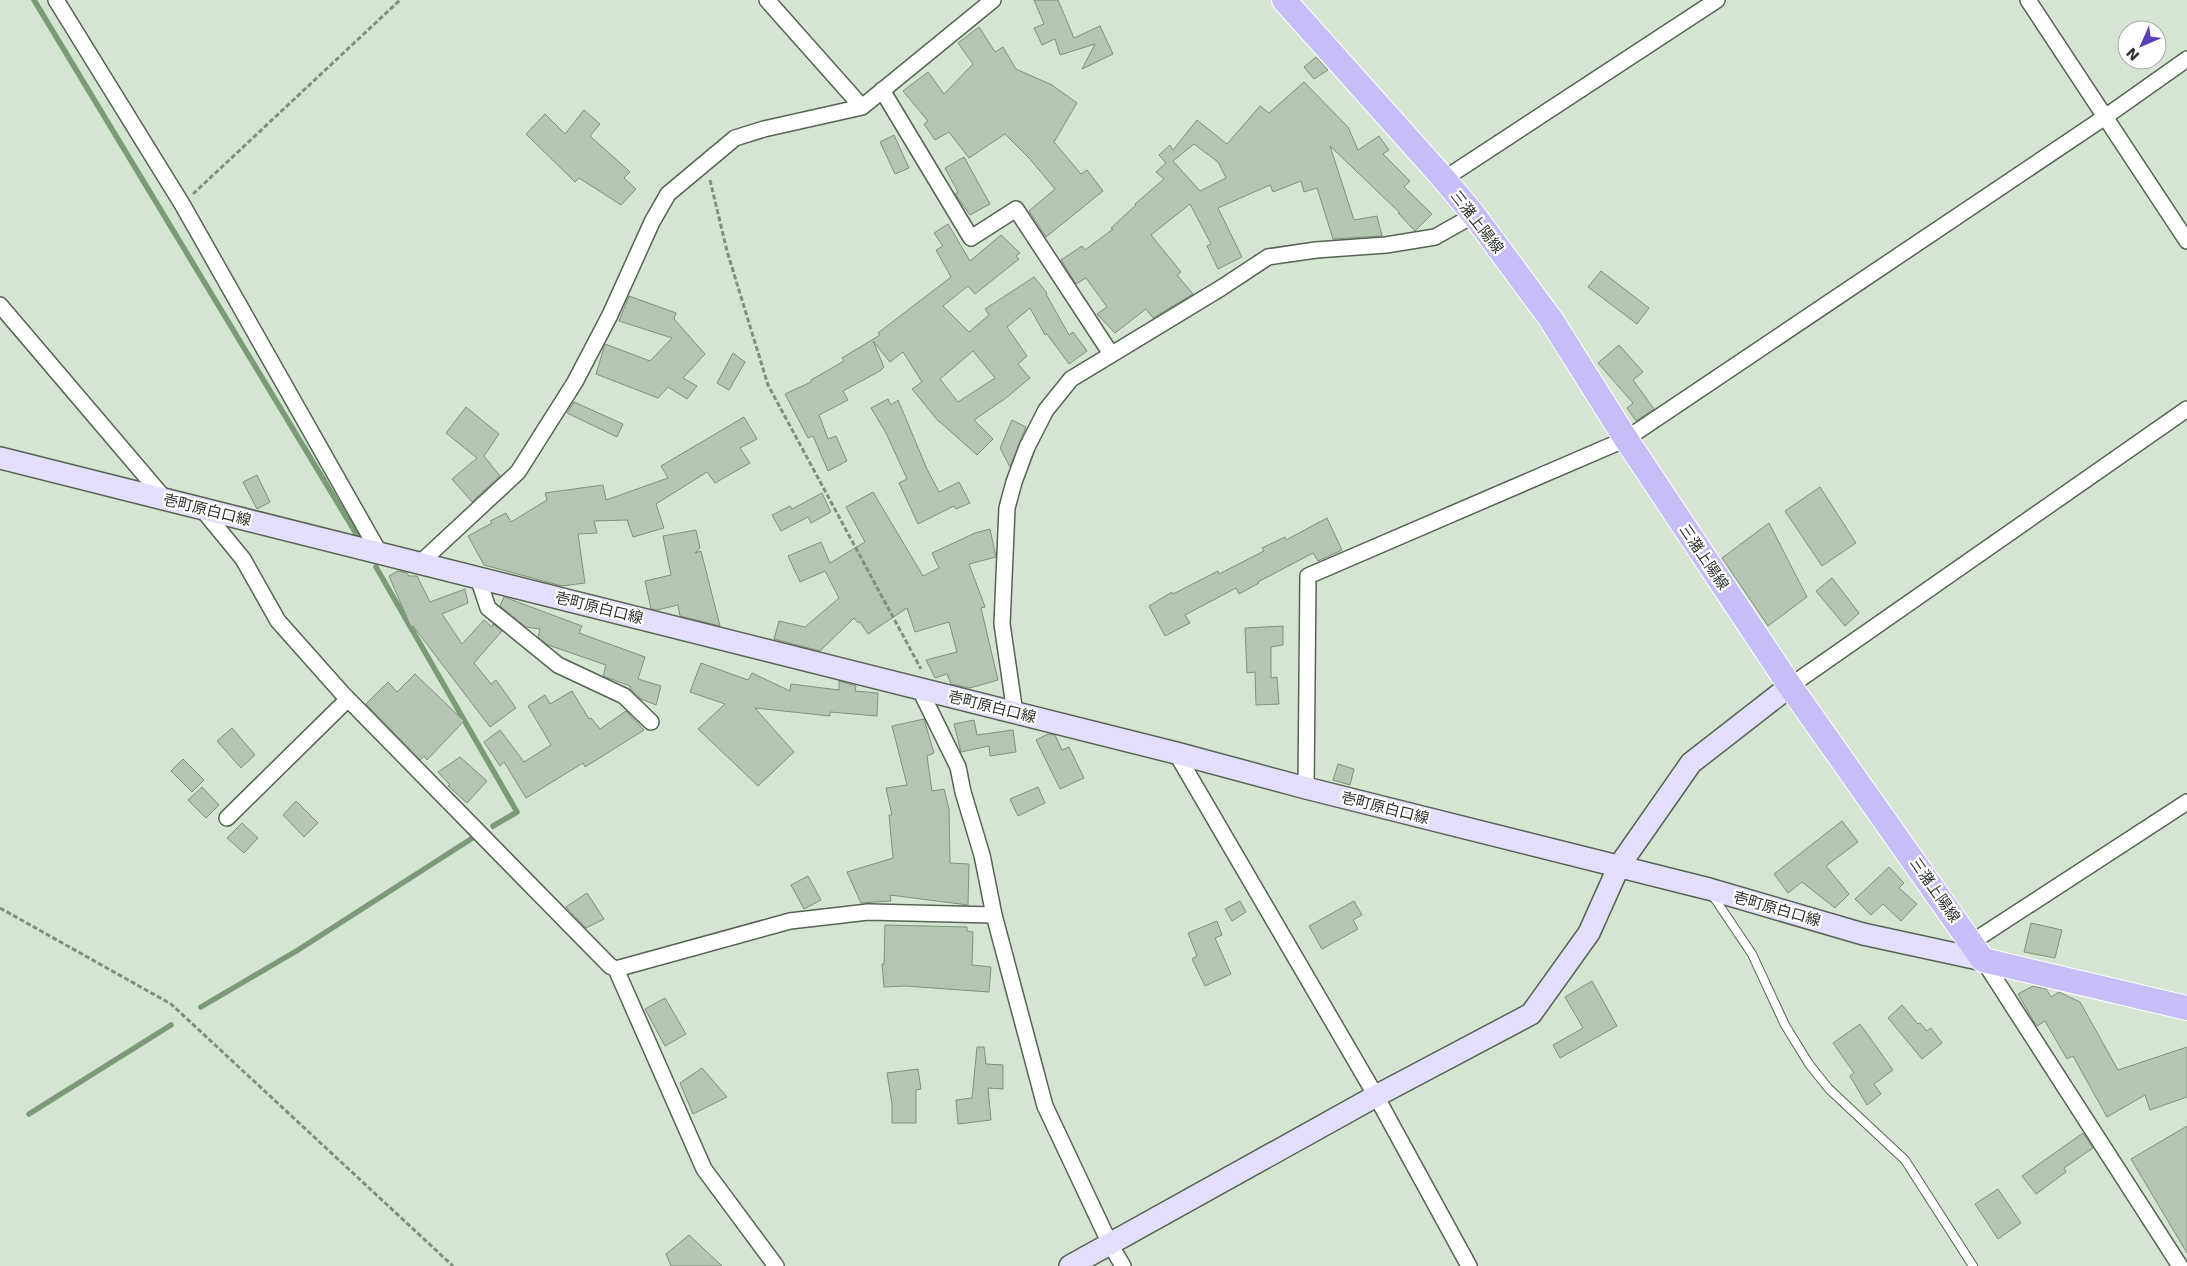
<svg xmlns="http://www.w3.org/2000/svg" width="2187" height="1266" viewBox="0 0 2187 1266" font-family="'DejaVu Sans','Noto Sans JP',sans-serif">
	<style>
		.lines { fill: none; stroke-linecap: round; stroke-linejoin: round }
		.stream { stroke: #7b9a78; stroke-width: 5.5 }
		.building { fill: #b4c5b2; stroke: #80907e; fill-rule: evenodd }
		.lane-casing { stroke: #556453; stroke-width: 10 }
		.street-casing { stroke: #556453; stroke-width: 18 }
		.secondary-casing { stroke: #556453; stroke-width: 24 }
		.primary-casing { stroke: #fff; stroke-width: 26 }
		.path { stroke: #828e81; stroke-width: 3; stroke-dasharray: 5 2.5; stroke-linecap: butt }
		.lane { stroke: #fff; stroke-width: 8 }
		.street { stroke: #fff; stroke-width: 15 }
		.secondary { stroke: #e3defc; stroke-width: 21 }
		.primary { stroke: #c7bef8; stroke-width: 24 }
		.labels { text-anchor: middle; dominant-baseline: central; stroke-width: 4.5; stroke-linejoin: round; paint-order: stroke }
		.street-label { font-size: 15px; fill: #2c332c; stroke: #fff }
	</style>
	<rect width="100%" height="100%" fill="#d4e6d2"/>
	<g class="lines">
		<path class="stream" d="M 34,0 L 360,540
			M 376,567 L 517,812 L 493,826
			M 201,1007 L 298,950 L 471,839
			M 29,1114 L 171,1025"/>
	</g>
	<path class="building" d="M 1034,0 L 1058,0 L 1074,38 L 1100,26 L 1113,54 L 1082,69 L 1095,44 L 1060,55 L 1055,39 L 1042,45 L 1034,28 L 1044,24 Z
		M 979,27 L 995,52 L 1003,47 L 1016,69 L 1052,85 L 1077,103 L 1054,142 L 1081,174 L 1087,170 L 1103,191 L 1046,237 L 1029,211 L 1055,189 L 1029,158 L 1005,134 L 969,158 L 949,132 L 935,140 L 924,124 L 928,121 L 903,91 L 928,72 L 944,94 L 973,64 L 958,43 Z
		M 1316,57 L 1328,70 L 1314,79 L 1304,67 Z
		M 1304,82 L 1348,127 L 1358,150 L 1379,136 L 1389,150 L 1383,154 L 1410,181 L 1404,187 L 1432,214 L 1415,231 L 1398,213 L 1400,213 L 1330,146 L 1354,220 L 1377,216 L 1382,236 L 1333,239 L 1317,188 L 1304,192 L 1301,181 L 1273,192 L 1270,185 L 1218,208 L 1242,257 L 1218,269 L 1207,246 L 1211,244 L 1190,204 L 1151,235 L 1181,272 L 1177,275 L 1193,294 L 1153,318 L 1146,309 L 1115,333 L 1097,314 L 1107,307 L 1086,278 L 1076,284 L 1061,260 L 1082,246 L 1085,250 L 1113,229 L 1111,228 L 1136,205 L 1135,204 L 1164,179 L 1156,172 L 1166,163 L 1159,155 L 1170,145 L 1173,150 L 1197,120 L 1227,144 L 1260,106 L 1269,113 ZM 1194,144 L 1218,162 L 1226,178 L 1200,191 L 1173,161 Z
		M 584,110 L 600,124 L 590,136 L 630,172 L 624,178 L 636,189 L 621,205 L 579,178 L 575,182 L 526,134 L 545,114 L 565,134 Z
		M 894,135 L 909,168 L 895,174 L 880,142 Z
		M 964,157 L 990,204 L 970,215 L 955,194 L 958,192 L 945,168 Z
		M 948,224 L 970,261 L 1001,235 L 1020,253 L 1016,256 L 1019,259 L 975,294 L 968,286 L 943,306 L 969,332 L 989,315 L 985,309 L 1034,277 L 1047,293 L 1046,294 L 1069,335 L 1073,332 L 1087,351 L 1069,364 L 1047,334 L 1045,335 L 1030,308 L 1007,327 L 1027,356 L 1018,364 L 1030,378 L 1006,398 L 974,420 L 993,439 L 977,455 L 940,422 L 939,422 L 912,389 L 922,382 L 903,352 L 890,362 L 873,341 L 884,367 L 880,371 L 843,391 L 848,400 L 819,415 L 828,439 L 836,436 L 847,461 L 828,471 L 813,436 L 808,438 L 785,394 L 811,382 L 811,380 L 844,361 L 842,358 L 880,335 L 878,333 L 951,277 L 936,250 L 943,246 L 934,233 ZM 973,351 L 995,378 L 958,402 L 940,379 Z
		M 1601,271 L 1649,308 L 1637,324 L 1588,287 Z
		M 629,296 L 676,313 L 674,319 L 705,354 L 683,378 L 697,386 L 687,399 L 668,387 L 658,398 L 596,374 L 605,344 L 650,361 L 672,338 L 619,321 Z
		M 1619,345 L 1643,372 L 1633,380 L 1654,409 L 1636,421 L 1627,408 L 1633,403 L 1598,363 Z
		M 733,353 L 745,362 L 729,390 L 717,383 Z
		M 888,399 L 891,405 L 898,400 L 927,469 L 939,492 L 959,482 L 970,503 L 956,509 L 954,506 L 918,524 L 899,483 L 907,479 L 886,433 L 871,408 Z
		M 574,402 L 623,424 L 617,437 L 567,413 Z
		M 466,407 L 499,434 L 484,456 L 500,476 L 472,502 L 452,479 L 477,458 L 446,433 Z
		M 744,417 L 757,439 L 740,448 L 750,463 L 715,483 L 707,472 L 656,504 L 664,528 L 633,537 L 627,520 L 594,521 L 597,533 L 578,534 L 585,583 L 562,586 L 484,565 L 468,536 L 492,523 L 490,521 L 506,513 L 511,522 L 547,500 L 545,493 L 603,485 L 606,500 L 668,478 L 661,466 Z
		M 1012,420 L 1026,427 L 1010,467 L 1000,448 Z
		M 257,475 L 270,502 L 257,509 L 243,482 Z
		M 1820,487 L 1856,543 L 1822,566 L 1785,511 Z
		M 873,492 L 923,576 L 939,568 L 932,553 L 975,533 L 990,529 L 996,557 L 969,564 L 985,607 L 981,608 L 998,680 L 970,688 L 951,684 L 947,674 L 935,678 L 926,660 L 957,652 L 949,622 L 915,632 L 907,608 L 868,634 L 860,622 L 858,623 L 854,618 L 820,651 L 774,639 L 779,621 L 805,627 L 839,598 L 825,571 L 800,582 L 788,556 L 821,542 L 830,563 L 865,542 L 846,507 Z
		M 822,493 L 831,512 L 811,523 L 808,517 L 781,531 L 772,515 L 790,506 L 792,509 Z
		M 1327,518 L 1342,550 L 1318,561 L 1313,553 L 1258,582 L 1259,583 L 1239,594 L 1236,588 L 1185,615 L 1190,623 L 1165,636 L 1149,606 L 1172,592 L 1173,594 L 1218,571 L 1219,574 L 1264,551 L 1262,548 L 1285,537 L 1286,540 Z
		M 1769,523 L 1807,597 L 1768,626 L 1722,558 Z
		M 696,530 L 700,548 L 695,553 L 701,551 L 720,626 L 680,616 L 678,605 L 657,610 L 651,609 L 645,581 L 671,575 L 663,536 Z
		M 398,571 L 407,573 L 409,576 L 417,576 L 430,602 L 465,589 L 468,603 L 442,614 L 462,644 L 484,620 L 492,627 L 493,624 L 502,631 L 474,663 L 491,684 L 496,680 L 516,708 L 490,727 L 413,626 L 411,627 L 389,576 Z
		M 1832,578 L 1859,613 L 1845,626 L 1816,591 Z
		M 504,597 L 582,626 L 579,633 L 645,657 L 638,679 L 661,686 L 656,705 L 641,699 L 630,689 L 630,686 L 603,676 L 606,665 L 548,645 L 538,637 L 540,629 L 526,627 L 500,606 Z
		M 1283,626 L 1283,645 L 1271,647 L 1271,678 L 1277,677 L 1279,704 L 1256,705 L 1255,672 L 1247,673 L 1245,628 Z
		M 701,663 L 748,680 L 752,673 L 790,691 L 791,684 L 839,690 L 839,681 L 856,686 L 855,691 L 878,693 L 877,716 L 830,712 L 830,716 L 755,708 L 794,752 L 758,786 L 698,729 L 725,704 L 690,692 Z
		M 415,674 L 464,721 L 427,760 L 424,756 L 420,760 L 366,704 L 388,682 L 397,692 Z
		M 572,691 L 589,719 L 591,718 L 600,729 L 626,711 L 644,730 L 585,767 L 583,763 L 526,798 L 504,762 L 500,766 L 484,742 L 500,730 L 524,762 L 551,745 L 528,706 L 545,695 L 550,704 Z
		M 924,719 L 934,753 L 927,756 L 932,791 L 944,789 L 949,809 L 950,863 L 969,864 L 968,905 L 890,895 L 891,901 L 861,903 L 847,872 L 893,858 L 889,815 L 892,815 L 886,788 L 907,785 L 892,726 Z
		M 974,720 L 977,735 L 1013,730 L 1016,752 L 990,756 L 989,746 L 961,752 L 954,724 Z
		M 232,728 L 255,755 L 241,768 L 217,741 Z
		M 1048,734 L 1055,735 L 1062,750 L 1069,747 L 1084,778 L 1060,789 L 1036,740 Z
		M 460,757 L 487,781 L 467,803 L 448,786 L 450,785 L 438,772 Z
		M 183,759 L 204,780 L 192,792 L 171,771 Z
		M 1338,764 L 1354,769 L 1350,785 L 1333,780 Z
		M 202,787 L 219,805 L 206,818 L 188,800 Z
		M 1038,787 L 1045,803 L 1018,816 L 1010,799 Z
		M 296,801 L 318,823 L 304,837 L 283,815 Z
		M 1842,821 L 1858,842 L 1826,866 L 1849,894 L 1835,908 L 1802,882 L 1788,893 L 1774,874 Z
		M 242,823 L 258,838 L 244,853 L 227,838 Z
		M 1889,867 L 1904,883 L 1899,888 L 1917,904 L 1901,921 L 1883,904 L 1871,915 L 1855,899 Z
		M 808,876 L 821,900 L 804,909 L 791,885 Z
		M 587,893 L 604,919 L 586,928 L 566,907 Z
		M 1240,901 L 1246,912 L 1232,921 L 1225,909 Z
		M 1354,901 L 1362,915 L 1353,920 L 1358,929 L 1322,949 L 1309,926 Z
		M 1217,921 L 1222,935 L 1215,938 L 1231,974 L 1205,986 L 1192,959 L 1197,956 L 1188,933 Z
		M 2031,923 L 2062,930 L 2055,958 L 2024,952 Z
		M 885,925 L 967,927 L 967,931 L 973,932 L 972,965 L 991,967 L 989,992 L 905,986 L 884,987 L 882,964 L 884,964 Z
		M 1592,981 L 1617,1026 L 1560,1058 L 1553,1045 L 1583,1028 L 1565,997 Z
		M 2033,986 L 2046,989 L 2051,997 L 2059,992 L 2080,1002 L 2118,1070 L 2187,1047 L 2187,1097 L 2150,1110 L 2145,1095 L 2107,1117 L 2073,1056 L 2067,1059 L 2045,1021 L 2037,1026 L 2034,1022 L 2018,994 Z
		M 665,998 L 686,1034 L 665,1046 L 645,1009 Z
		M 1902,1005 L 1918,1024 L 1920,1023 L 1927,1031 L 1931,1028 L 1942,1043 L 1922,1059 L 1888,1018 Z
		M 1860,1024 L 1893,1070 L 1874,1084 L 1881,1094 L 1867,1105 L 1850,1076 L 1854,1073 L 1833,1043 Z
		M 977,1047 L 984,1047 L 986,1064 L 1003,1065 L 1003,1089 L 988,1088 L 991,1120 L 958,1124 L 956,1100 L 972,1098 Z
		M 702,1068 L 727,1097 L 693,1114 L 680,1083 Z
		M 918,1069 L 921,1089 L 916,1090 L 916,1123 L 892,1123 L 892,1104 L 887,1073 Z
		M 2187,1126 L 2187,1253 L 2131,1159 Z
		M 2083,1133 L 2093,1148 L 2064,1168 L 2066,1172 L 2036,1194 L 2022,1176 Z
		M 1998,1189 L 2021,1223 L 1998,1239 L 1975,1204 Z
		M 689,1235 L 722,1266 L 671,1266 L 666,1254 Z"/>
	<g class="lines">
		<g class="lane-casing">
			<path id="lane" d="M 1713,896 L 1752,954 L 1785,1025 L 1809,1064 L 1829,1089 L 1905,1160 L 1973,1266"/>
		</g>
		<g class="street-casing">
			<path id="street" d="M 56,0 L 182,204 L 379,552
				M 767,0 L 862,107
				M 2028,0 L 2187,241
				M 882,90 L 971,238 L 1016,209 L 1111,354
				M 1444,179 L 1717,0
				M 0,305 L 165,499
				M 202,509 L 243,559 L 278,621 L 342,693 L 610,966 L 616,969 L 790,921 L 868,912 L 994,915
				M 420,563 L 518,472 L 575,382 L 610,315 L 652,222 L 668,194 L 735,138 L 764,129 L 862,107 L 993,0
				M 478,578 L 488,608 L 558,665 L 624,696 L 651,722
				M 1790,686 L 2187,409
				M 919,688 L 958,767 L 963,792 L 982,855 L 994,915 L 1045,1106 L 1110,1244 L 1123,1266
				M 1015,713 L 1002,624 L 1007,508 L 1014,482 L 1027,447 L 1046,410 L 1071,379 L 1221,288 L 1268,257 L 1316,250 L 1386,245 L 1435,237 L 1474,215
				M 1176,753 L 1376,1096 L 1469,1266
				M 1306,788 L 1308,576 L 1626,439 L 2105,117 L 2187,59
				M 227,818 L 348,699
				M 1972,942 L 2187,802
				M 1983,960 L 2180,1266
				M 616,969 L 704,1169 L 776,1266"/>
		</g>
		<g class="secondary-casing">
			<path id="secondary" d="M 0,458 L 1176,753 L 1306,788 L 1709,889 L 1863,934 L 1983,960
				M 1070,1266 L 1376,1096 L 1531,1014 L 1589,933 L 1619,866 L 1691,763 L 1790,686"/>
		</g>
		<g class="primary-casing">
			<path id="primary" d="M 1284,0 L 1444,179 L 1474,215 L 1550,318 L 1626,439 L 1790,686 L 1983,960 L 2187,1008"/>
		</g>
		<path class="path" d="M 710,180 L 727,251 L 768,385 L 921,669
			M 193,194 L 400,0
			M 0,908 L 171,1004 L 453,1266"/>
		<use href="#lane" class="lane"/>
		<use href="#street" class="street"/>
		<use href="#secondary" class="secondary"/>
		<use href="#primary" class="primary"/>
	</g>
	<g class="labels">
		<g class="street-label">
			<text transform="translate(1477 222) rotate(52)">三潴上陽線</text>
			<text transform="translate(207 510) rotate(14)">壱町原白口線</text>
			<text transform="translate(1704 557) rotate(56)">三潴上陽線</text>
			<text transform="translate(599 608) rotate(14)">壱町原白口線</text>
			<text transform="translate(992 707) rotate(14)">壱町原白口線</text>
			<text transform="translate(1385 808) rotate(14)">壱町原白口線</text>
			<text transform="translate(1935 890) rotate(55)">三潴上陽線</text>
			<text transform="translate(1777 909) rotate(16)">壱町原白口線</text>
		</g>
	</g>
	<g transform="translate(2142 45) rotate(225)"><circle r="24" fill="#ffffff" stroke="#abadab"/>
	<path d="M0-4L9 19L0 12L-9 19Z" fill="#5c3db5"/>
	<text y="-8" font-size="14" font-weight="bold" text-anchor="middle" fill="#2c332c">N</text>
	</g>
</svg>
